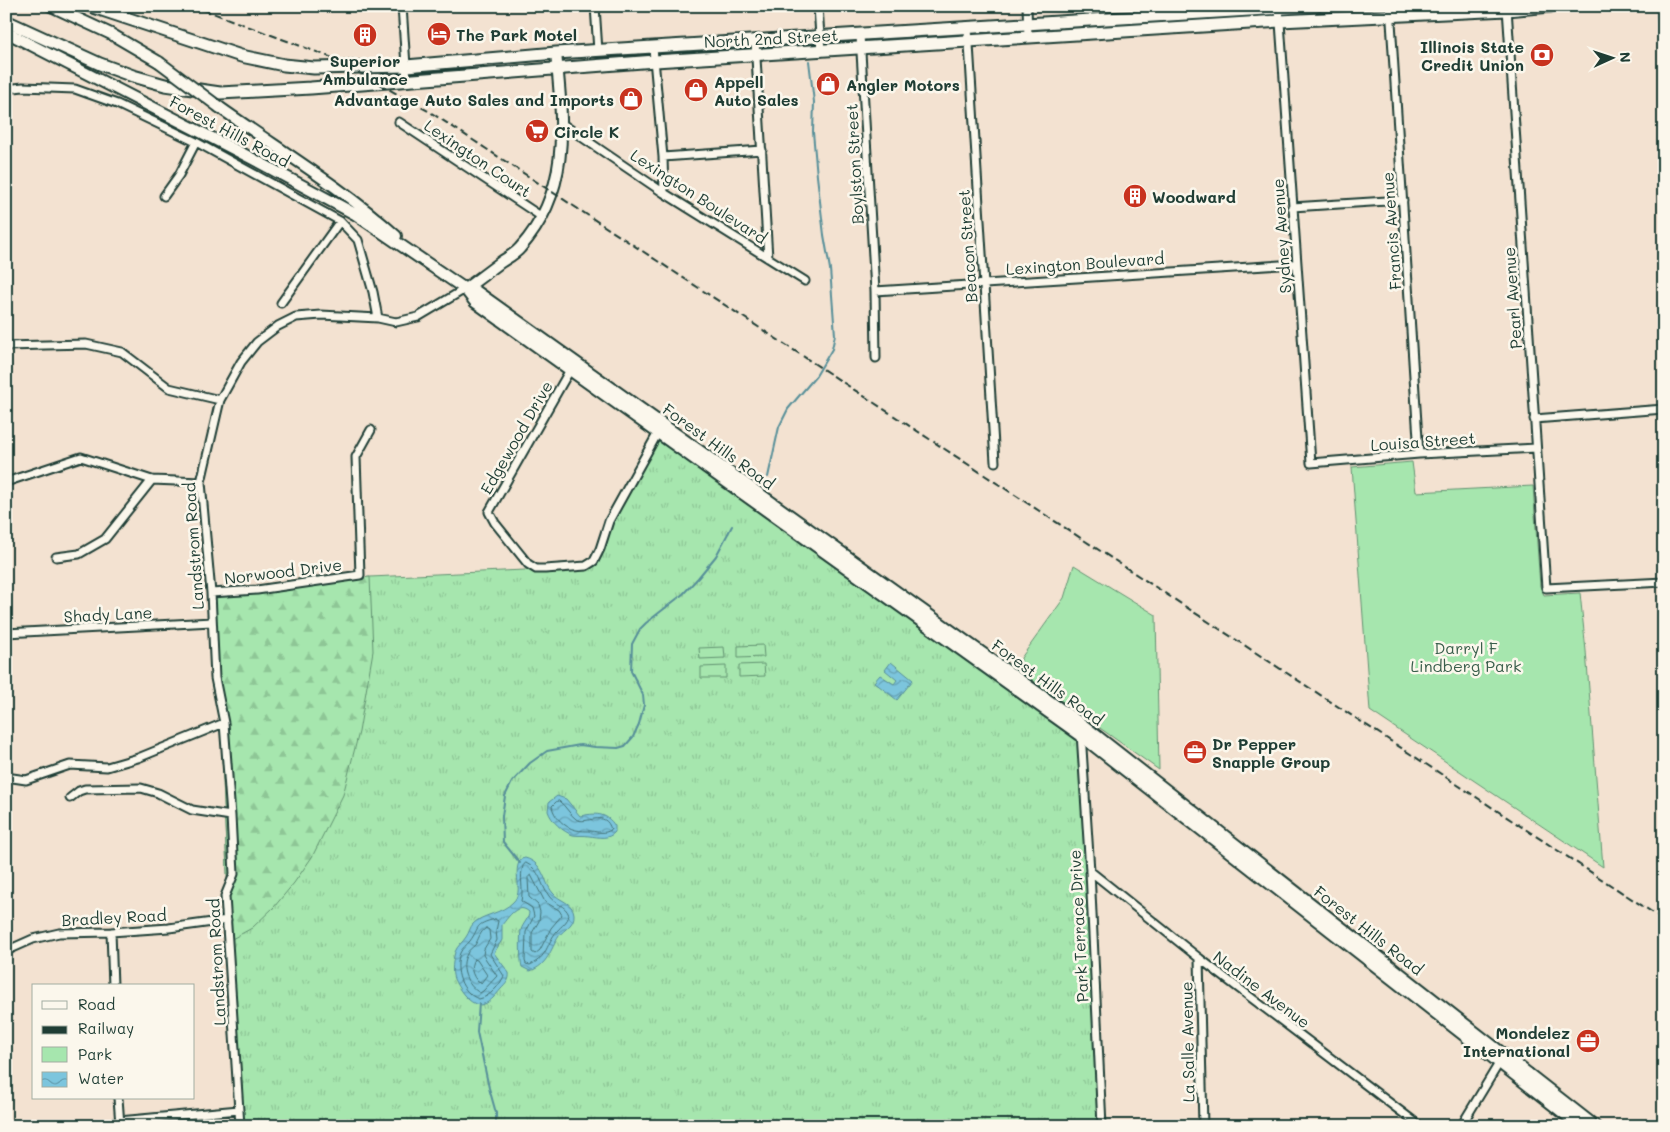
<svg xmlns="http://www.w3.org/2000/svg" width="1670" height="1132" viewBox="0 0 1670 1132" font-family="Mali,sans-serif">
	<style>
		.grass { fill: url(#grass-tufts); stroke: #629271 }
		.forest { fill: url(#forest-firs); stroke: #629271 }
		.green { fill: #a6e6ae; stroke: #629271 }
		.water { fill: url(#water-waves); stroke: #578f99 }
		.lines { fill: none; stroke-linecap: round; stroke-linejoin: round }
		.shore { stroke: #447378; stroke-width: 1 }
		.stream { stroke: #578f99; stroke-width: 2 }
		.street-casing { stroke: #1f3d34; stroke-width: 11 }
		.secondary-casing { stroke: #1f3d34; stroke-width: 14 }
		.primary-casing { stroke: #1f3d34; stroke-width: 15 }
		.street { stroke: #fbf7ec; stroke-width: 7 }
		.secondary { stroke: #fbf7ec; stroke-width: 10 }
		.primary { stroke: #fbf7ec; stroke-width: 11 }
		.rail { stroke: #1f3d34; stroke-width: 2; stroke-dasharray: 8 4; stroke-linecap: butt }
		.secondary-bridge-casing { stroke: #1f3d34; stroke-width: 14; stroke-linecap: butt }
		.secondary-bridge { stroke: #fbf7ec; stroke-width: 10 }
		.labels { text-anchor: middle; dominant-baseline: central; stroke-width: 5; stroke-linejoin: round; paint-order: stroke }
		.poi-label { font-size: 16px; font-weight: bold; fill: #1f3d34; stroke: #fbf7ec; text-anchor: start }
		.street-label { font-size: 16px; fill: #1f3d34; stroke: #fbf7ec }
		.park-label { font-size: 16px; fill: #3a5f4c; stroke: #fbf7ec }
	</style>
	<defs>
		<pattern id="grass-tufts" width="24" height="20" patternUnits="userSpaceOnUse" patternTransform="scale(1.25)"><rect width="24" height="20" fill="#a6e6ae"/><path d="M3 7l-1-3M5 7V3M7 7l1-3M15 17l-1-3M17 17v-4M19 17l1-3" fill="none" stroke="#8ec696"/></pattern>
		<pattern id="forest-firs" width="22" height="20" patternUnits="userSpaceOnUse" patternTransform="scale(1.25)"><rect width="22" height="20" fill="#a6e6ae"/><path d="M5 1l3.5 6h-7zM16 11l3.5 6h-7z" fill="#8ec696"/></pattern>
		<pattern id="water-waves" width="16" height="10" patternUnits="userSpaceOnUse" patternTransform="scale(1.25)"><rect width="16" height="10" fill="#7cc5dd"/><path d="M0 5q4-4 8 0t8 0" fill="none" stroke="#65a1b4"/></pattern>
	</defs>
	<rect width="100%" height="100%" fill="#f3e2d1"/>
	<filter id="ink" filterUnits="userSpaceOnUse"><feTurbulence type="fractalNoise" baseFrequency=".02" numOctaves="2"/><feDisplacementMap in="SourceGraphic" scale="10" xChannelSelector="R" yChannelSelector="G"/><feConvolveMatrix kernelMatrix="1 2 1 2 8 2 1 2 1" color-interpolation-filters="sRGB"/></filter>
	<g filter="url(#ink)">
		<path class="grass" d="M 656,437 L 1079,739 L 1103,1126 L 241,1126 L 230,940 L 215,593 L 370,577 L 591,567 Z"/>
		<path class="forest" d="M 370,577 L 373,651 L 359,732 L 343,795 L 312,857 L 294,883 L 274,907 L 252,928 L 230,940 L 215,593 Z"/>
		<path class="green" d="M 1412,462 L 1416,492 L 1533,486 L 1540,586 L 1544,595 L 1580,593 L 1586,651 L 1603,867 L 1370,711 L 1352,467 Z
			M 1074,565 L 1156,615 L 1159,770 L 1021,672 L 1021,658 L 1064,598 Z
			M 763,645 L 764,657 L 738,658 L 738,646 Z
			M 724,647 L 725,658 L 700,659 L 699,648 Z
			M 764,664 L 765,676 L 739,677 L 739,665 Z
			M 726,666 L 726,678 L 701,678 L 701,667 Z"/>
		<path class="water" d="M 891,662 L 913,680 L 897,700 L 874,682 L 880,675 L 894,684 L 897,680 L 885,670 Z
			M 557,796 L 566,799 L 580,816 C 595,813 606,812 615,826 L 615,832 C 608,840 599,837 589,836 C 584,835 578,836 573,835 C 563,832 551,821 548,811 L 549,802 Z
			M 525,858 C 544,863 543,881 553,893 C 559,901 573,902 574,914 C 575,925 564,929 559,936 C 550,950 548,965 530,971 L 522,967 C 520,961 520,935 521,930 C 523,923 529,919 529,912 C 518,902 509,916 502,925 L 502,940 L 494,953 L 509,973 C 510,980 506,984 501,989 C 496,995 488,1005 480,1005 C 468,1004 458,988 454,979 C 451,971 453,960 455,952 C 457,946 463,942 466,937 C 469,933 470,927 473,924 C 482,914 502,914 513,902 C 525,891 511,872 521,859 Z"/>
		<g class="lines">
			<path class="shore" d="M 559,801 C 566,806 569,814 576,819 C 585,826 606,808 611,830 C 604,834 598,832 591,831 C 586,831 581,831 576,830 C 565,828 553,816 552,806 L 556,802 Z
				M 526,863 C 541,870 540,884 549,896 C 555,905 565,904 569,915 C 567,923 562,925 557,931 C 546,944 548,957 530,965 L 526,964 L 525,961 L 526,932 L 534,916 L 532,908 L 521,901 C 524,889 519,877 523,866 Z
				M 531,875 L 545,902 L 559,910 L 562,915 L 551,928 L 540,950 L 535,954 L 532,952 L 532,933 L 539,921 L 540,912 L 538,905 L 529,897 L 528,878 Z
				M 495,919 L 498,921 L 496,931 L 497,940 L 490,954 L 504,976 C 500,985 490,997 479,999 C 461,993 454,970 460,953 C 462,948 467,945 470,941 C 481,926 473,925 495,919 Z
				M 486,928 L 489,930 L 490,939 L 484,949 L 483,955 L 497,976 L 483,991 L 480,993 C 467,986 459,967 467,954 C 468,950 472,948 475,945 C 479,939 479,933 486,928 Z
				M 474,959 L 477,960 L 487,975 L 481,983 L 478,982 C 472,975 469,967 474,959 Z"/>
			<path class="stream" d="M 768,477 L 779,427 L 788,409 L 816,376 L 832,349 L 835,335 L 830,269 L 824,235 L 817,176 L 813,132 L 814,102 L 809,61
				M 520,863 L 503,842 L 502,816 L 505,796 L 512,782 L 530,763 L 547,751 L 580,745 L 595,747 L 618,748 L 625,746 L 633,737 L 639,724 L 644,705 L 643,695 L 631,671 L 632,644 L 640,629 L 646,623 L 683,594 L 698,578 L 716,556 L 732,526
				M 479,1003 L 477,1032 L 489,1088 L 496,1113 L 496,1126"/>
			<g class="street-casing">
				<path id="street" d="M 402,6 L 407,81
					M 595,6 L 598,51
					M 818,6 L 821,52
					M 1027,6 L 1028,37
					M 1390,6 L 1419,454
					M 1661,6 L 1664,41
					M 1279,8 L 1311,463 L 1419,454 L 1536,448
					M 1507,8 L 1546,588 L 1664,582
					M 968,28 L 995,462
					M 860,35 L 875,291 L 876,358
					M 755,41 L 768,258
					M 653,48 L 663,157 L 664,193
					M 6,89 L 23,87 L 75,89 L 117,104 L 196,142 L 340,221 L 358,240 L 373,292 L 378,318
					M 399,122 L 542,217
					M 561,123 L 664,193 L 805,281
					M 663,157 L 762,150
					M 164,196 L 179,175 L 196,142
					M 1292,207 L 1403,200
					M 875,291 L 1296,264
					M 281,303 L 340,221
					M 6,346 L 86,344 L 122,352 L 169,388 L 220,400
					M 571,368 L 489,512 L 495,523 L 528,564 L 536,569 L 545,569 L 586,566 L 594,561 L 600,549 L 609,521 L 660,429
					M 1534,419 L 1664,409
					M 6,482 L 81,457 L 152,480 L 201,482
					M 56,557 L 79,554 L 105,539 L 152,480
					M 211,593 L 257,590 L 360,575 L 356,457 L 371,430
					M 6,633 L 212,622
					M 1081,733 L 1090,871 L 1102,1126
					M 6,777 L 26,780 L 70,765 L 107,767 L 138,758 L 224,723
					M 70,798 L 79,791 L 85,789 L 141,788 L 158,793 L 192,810 L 231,816
					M 1090,871 L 1199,958 L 1420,1126
					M 111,932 L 113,986
					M 6,951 L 33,939 L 59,933 L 111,932 L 169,928 L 227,920
					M 1199,958 L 1203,1126
					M 118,1098 L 120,1125
					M 108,1126 L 119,1121 L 239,1110
					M 240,1126 L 225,896 L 234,874 L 231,816 L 224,723 L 215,678 L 211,593 L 201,482 L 220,400 L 241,362 L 257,342 L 278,326 L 296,317 L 321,315 L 378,318 L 396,322 L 418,317 L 465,289
					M 1461,1126 L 1501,1060"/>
			</g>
			<g class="secondary-casing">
				<path id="secondary" d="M 51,6 L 111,34 L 159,62
					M 6,32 L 251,158 L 355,214 L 465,289 L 475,302 L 1080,735 L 1580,1126
					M 219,107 C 278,149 342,187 396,236
					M 465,289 L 476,291 L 1083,725 L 1595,1126
					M 465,289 C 477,280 489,271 501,262 C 507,258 515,254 520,248 C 571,191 563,125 556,53"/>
			</g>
			<g class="primary-casing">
				<path id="primary" d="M 90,6 L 241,56 L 284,65 L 314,68 L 406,66 L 556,53 L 1316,6
					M 6,21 L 100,64 L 133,76 L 165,85 L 220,93 L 311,88 L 655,61 L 1280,21 L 1507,10 L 1551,6"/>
			</g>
			<use href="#street" class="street"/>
			<use href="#secondary" class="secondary"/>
			<use href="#primary" class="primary"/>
			<path class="rail" d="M 191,6 L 210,12 L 330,57 L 430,112 L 1664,920"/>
			<g class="secondary-bridge-casing">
				<path id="secondary-bridge" d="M 159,62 L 219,107"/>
			</g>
			<use href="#secondary-bridge" class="secondary-bridge"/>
		</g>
	</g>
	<defs>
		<g id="hotel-disc" transform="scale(1.25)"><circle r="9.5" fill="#c8321e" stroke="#fbf7ec"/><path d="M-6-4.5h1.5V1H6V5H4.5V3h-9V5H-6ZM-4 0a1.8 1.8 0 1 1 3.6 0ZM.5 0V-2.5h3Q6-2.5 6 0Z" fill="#fff"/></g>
		<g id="building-disc" transform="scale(1.25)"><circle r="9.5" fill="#c8321e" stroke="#fbf7ec"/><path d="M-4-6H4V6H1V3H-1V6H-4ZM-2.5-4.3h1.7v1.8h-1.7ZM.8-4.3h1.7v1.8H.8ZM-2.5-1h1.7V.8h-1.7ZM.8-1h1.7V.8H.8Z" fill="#fff"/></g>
		<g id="bank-disc" transform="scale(1.25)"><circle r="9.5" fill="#c8321e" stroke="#fbf7ec"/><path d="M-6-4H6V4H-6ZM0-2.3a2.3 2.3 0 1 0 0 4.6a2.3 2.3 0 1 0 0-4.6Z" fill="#fff"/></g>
		<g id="shop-disc" transform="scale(1.25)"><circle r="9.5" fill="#c8321e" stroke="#fbf7ec"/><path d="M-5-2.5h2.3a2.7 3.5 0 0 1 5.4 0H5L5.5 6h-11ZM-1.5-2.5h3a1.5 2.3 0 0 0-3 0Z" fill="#fff"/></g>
		<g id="supermarket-disc" transform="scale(1.25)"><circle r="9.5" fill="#c8321e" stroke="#fbf7ec"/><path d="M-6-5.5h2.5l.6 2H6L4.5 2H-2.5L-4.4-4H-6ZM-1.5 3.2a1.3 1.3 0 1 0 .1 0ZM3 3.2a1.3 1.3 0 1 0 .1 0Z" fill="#fff"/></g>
		<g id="office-disc" transform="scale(1.25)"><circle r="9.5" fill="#c8321e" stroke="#fbf7ec"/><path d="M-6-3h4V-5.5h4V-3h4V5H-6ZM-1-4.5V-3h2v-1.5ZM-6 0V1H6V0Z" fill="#fff"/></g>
	</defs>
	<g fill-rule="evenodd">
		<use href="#hotel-disc" x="439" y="34"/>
		<use href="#building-disc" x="365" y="35"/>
		<use href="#bank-disc" x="1542" y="55"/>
		<use href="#shop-disc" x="828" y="84"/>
		<use href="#shop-disc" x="696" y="90"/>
		<use href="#shop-disc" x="631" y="99"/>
		<use href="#supermarket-disc" x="537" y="131"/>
		<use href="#building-disc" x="1135" y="196"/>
		<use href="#office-disc" x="1195" y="752"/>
		<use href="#office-disc" x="1588" y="1041"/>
	</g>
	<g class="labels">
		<g class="poi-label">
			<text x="456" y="34">The Park Motel</text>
			<text x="1524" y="46" text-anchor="end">Illinois State<tspan x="1524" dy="18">Credit Union</tspan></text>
			<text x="365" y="60" text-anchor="middle">Superior<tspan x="365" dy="18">Ambulance</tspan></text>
			<text x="714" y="81">Appell<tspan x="714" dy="18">Auto Sales</tspan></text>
			<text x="846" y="84">Angler Motors</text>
			<text x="614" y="99" text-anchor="end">Advantage Auto Sales and Imports</text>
			<text x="554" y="131">Circle K</text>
			<text x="1152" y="196">Woodward</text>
			<text x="1212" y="743">Dr Pepper<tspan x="1212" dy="18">Snapple Group</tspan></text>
			<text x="1570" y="1032" text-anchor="end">Mondelez<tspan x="1570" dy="18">International</tspan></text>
		</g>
		<g class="street-label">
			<text transform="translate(771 38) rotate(-3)">North 2nd Street</text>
			<text transform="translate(230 131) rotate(28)">Forest Hills Road</text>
			<text transform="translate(478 158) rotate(34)">Lexington Court</text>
			<text transform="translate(854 164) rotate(-93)">Boylston Street</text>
			<text transform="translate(699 196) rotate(33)">Lexington Boulevard</text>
			<text transform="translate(1391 231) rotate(-94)">Francis Avenue</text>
			<text transform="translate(1281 236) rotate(-94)">Sydney Avenue</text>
			<text transform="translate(967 246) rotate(-94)">Beacon Street</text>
			<text transform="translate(1085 263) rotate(-4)">Lexington Boulevard</text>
			<text transform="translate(1512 298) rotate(-94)">Pearl Avenue</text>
			<text transform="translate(516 437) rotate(-60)">Edgewood Drive</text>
			<text transform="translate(1423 441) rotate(-4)">Louisa Street</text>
			<text transform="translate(719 446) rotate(36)">Forest Hills Road</text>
			<text transform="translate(193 546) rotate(-94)">Landstrom Road</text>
			<text transform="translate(283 571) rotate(-7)">Norwood Drive</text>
			<text transform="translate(108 614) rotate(-3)">Shady Lane</text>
			<text transform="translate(1048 682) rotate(36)">Forest Hills Road</text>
			<text transform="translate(114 917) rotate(-3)">Bradley Road</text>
			<text transform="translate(1078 926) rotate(-93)">Park Terrace Drive</text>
			<text transform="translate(1369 930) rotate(38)">Forest Hills Road</text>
			<text transform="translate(216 962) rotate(-93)">Landstrom Road</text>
			<text transform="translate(1262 989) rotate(37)">Nadine Avenue</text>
			<text transform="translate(1187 1042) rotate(-91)">La Salle Avenue</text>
		</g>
		<g class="park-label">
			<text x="1466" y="647">Darryl F<tspan x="1466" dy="18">Lindberg Park</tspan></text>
		</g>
	</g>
	<rect width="1670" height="1132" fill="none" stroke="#fbf7ec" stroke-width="25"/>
	<rect x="12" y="12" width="1645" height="1107" fill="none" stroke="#1f3d34" stroke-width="2" filter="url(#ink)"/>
	<rect x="32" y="984" width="162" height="115" fill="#fbf7ec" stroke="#a3ada2"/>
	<rect x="42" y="1001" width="25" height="8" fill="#fbf7ec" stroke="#a3ada2"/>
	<text x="78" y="1010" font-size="15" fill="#1f3d34">Road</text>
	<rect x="42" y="1026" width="25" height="8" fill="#1f3d34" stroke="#a3ada2"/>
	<text x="78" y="1034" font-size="15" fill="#1f3d34">Railway</text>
	<rect x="42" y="1047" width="25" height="15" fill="#a6e6ae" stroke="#a3ada2"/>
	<text x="78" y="1060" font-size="15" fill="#1f3d34">Park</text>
	<rect x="42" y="1072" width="25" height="15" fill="url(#water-waves)" stroke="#a3ada2"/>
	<text x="78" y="1084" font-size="15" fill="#1f3d34">Water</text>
	<g transform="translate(1612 58) rotate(87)" stroke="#fbf7ec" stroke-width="4" paint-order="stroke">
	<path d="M0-4L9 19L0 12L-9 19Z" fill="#1f3d34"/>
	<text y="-8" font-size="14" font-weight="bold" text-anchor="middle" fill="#1f3d34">N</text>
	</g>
</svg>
